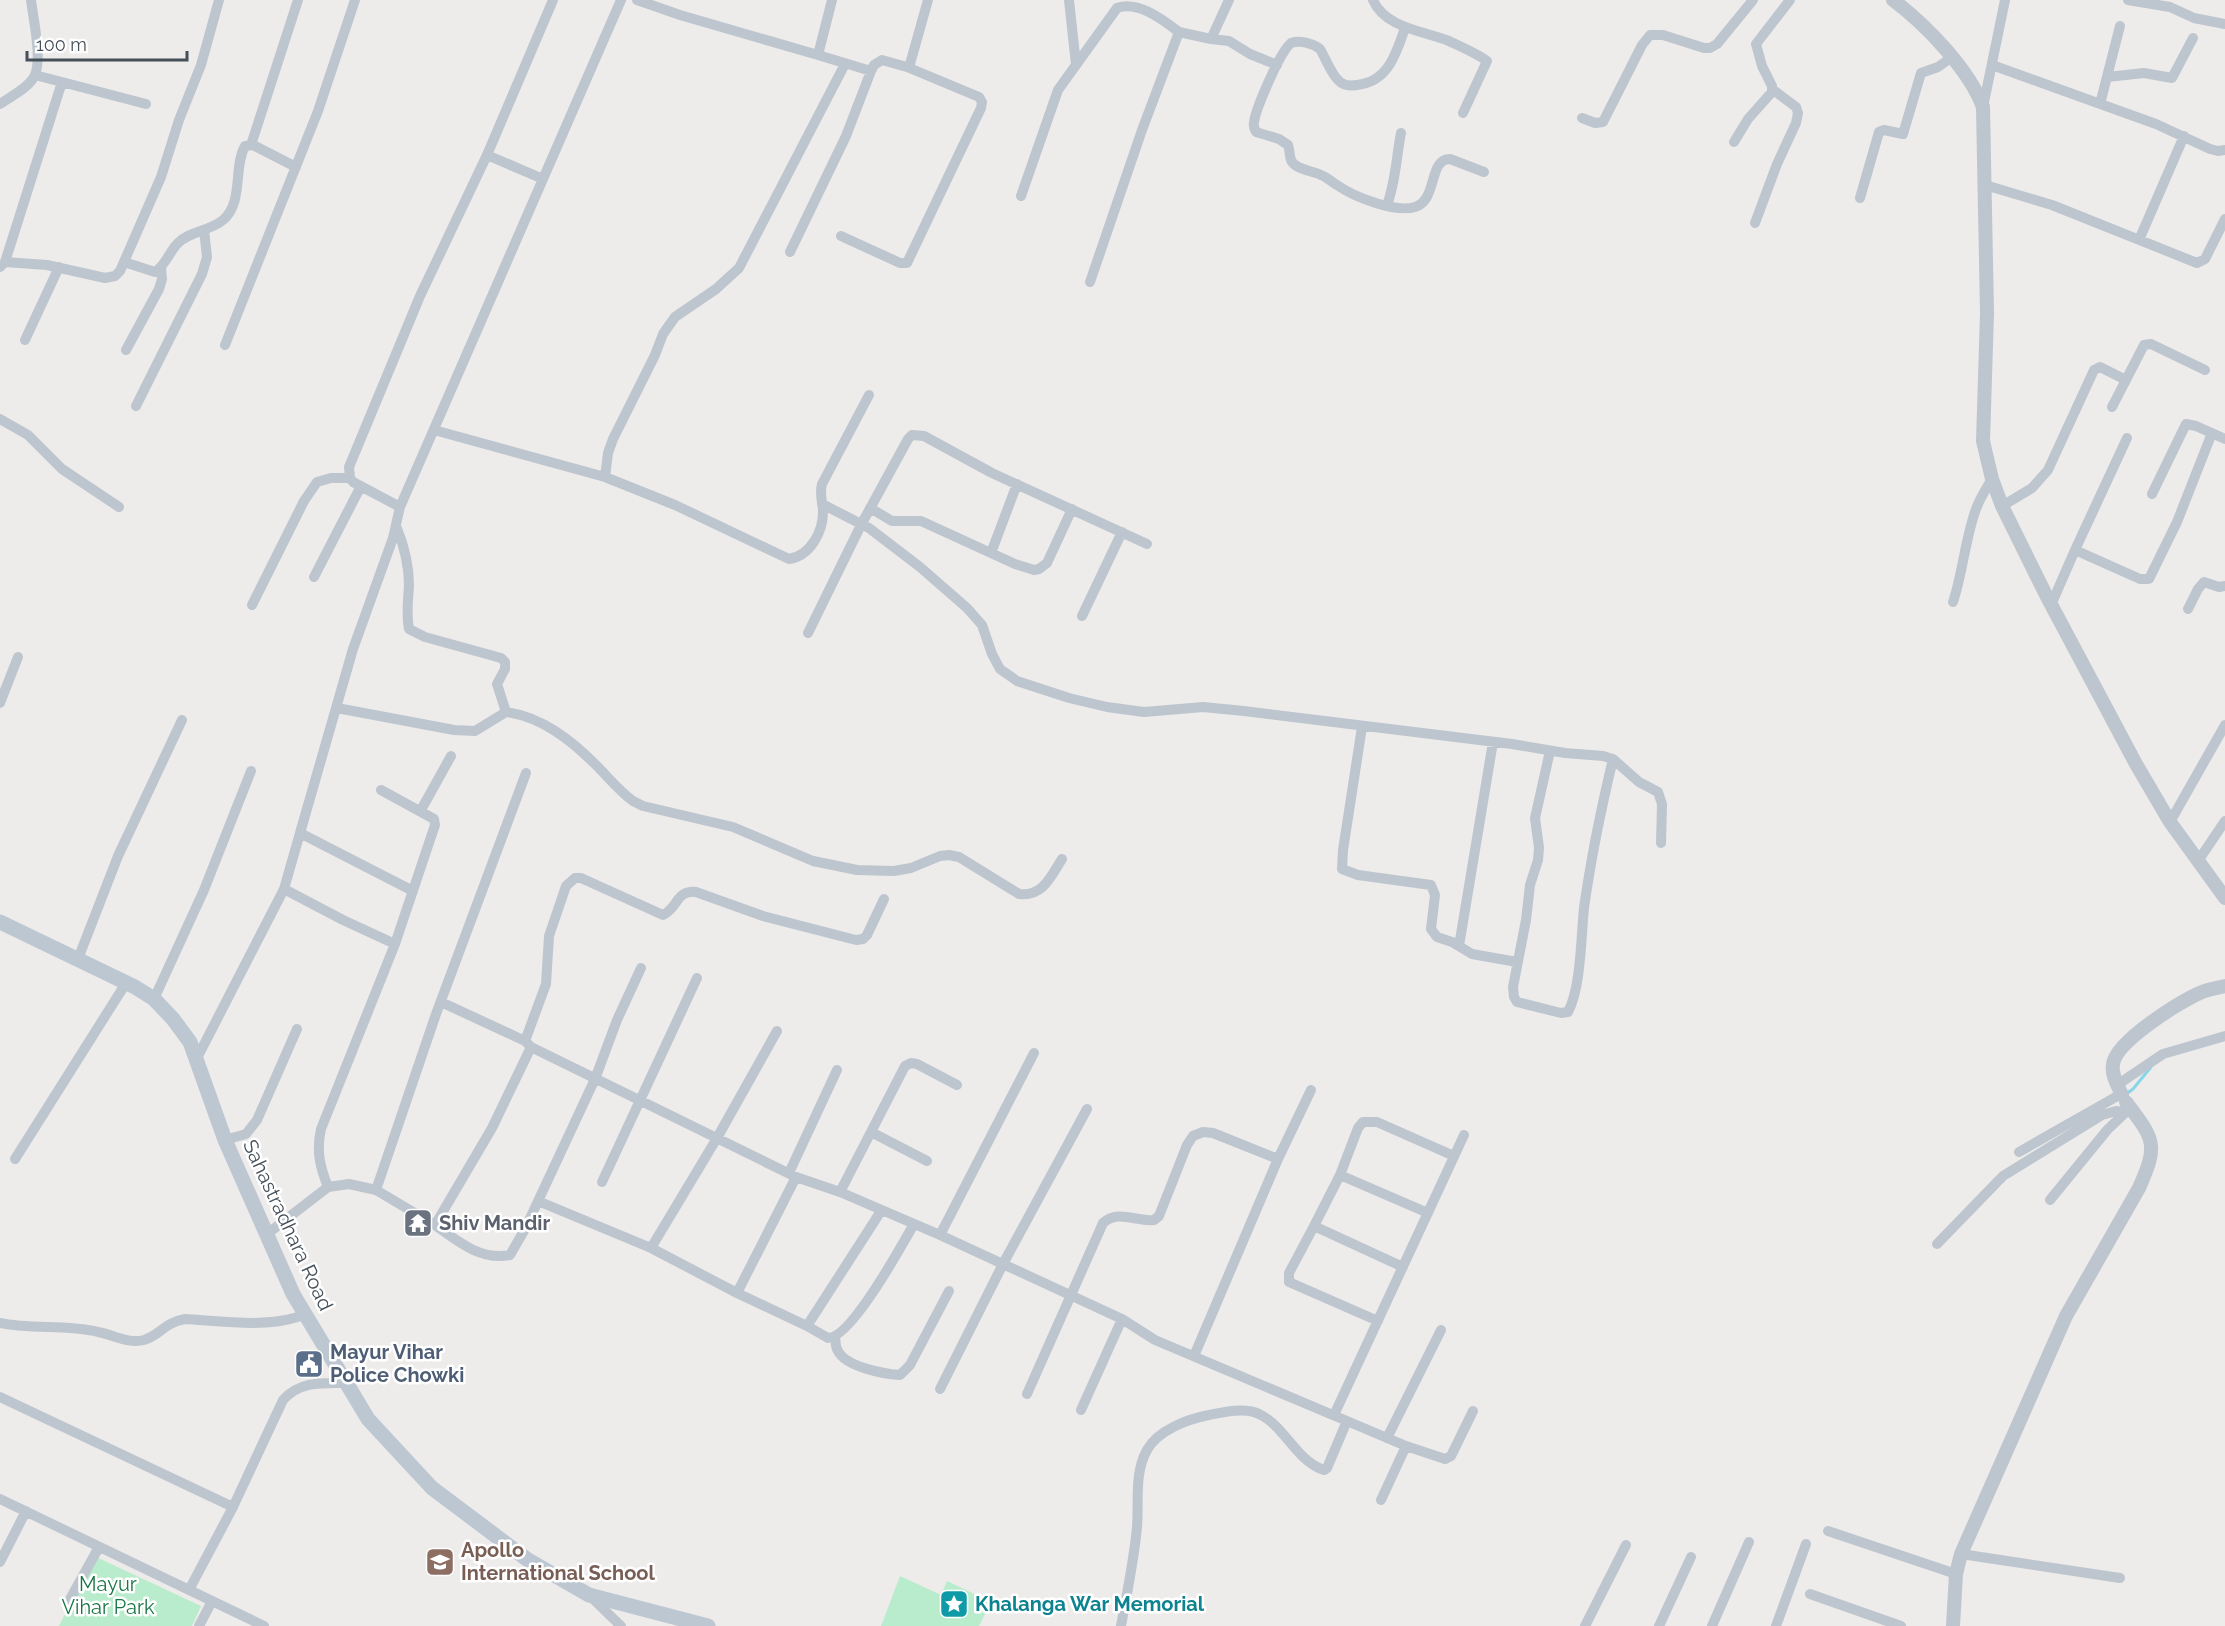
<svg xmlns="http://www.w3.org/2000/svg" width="2225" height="1626" viewBox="0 0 2225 1626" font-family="Raleway,sans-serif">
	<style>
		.green { fill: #b9eccc }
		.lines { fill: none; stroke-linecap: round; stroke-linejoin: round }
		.stream { stroke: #87d6e9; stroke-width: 3 }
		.minor { stroke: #bdc6ce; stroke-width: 10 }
		.tertiary { stroke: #bdc6ce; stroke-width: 14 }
		.secondary { stroke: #bcc7d2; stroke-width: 15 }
		.labels { text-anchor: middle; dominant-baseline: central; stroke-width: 5; stroke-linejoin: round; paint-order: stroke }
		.worship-label { font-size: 20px; font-weight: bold; fill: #5b616d; stroke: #fff; text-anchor: start }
		.street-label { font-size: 20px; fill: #454f58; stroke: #fff }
		.service-label { font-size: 20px; font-weight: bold; fill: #4e5e75; stroke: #fff; text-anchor: start }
		.education-label { font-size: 20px; font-weight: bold; fill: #785e54; stroke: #fff; text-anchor: start }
		.park-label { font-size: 20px; fill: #187646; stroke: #fff }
		.culture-label { font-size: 20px; font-weight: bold; fill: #0d838f; stroke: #fff; text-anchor: start }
	</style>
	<rect width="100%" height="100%" fill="#eeebeb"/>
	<path class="green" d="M 94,1556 L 201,1606 L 192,1626 L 59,1626 Z
		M 900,1576 L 941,1595 L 947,1581 L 991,1602 L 979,1626 L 881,1626 Z"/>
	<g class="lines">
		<path class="stream" d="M 2125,1095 L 2133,1089 L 2151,1067"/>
		<path class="minor" d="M 637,0 L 680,15 L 818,55 L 832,0
			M 1069,0 L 1076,65
			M 1373,0 C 1385,28 1424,31 1449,41 C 1461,47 1476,53 1487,61 L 1463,113
			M 2128,0 L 2170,7 L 2194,18 L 2225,24
			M 1405,28 C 1396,54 1388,82 1357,85 C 1351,86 1344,86 1339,81 C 1331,74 1326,59 1320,49 C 1312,43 1300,40 1291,43 C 1280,52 1256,108 1254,122 C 1253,127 1254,127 1256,132 L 1279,139 L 1288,145 C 1290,150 1289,157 1292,162 C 1298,170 1313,171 1321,175 C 1327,177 1331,182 1337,185 C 1354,197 1395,213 1415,207 C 1438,200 1428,159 1450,159 L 1484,172
			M 1211,39 L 1229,0
			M 818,55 L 871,71 L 874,65 L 882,60 L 907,67 L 910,64 L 928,0
			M 1992,65 L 2156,124 L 2210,149 L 2218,151 L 2225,150
			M 35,75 L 146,104
			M 2107,77 L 2144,73 L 2172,78 L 2193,38
			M 0,104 C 11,96 27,89 34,77 C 43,61 33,18 31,0
			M 2100,104 L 2120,26
			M 1983,107 L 2005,0
			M 1582,118 L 1595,123 L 1603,122 L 1642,45 L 1650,35 L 1663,35 L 1704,48 L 1710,48 L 1717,44 L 1753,0
			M 1734,142 L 1748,119 L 1772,92 L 1772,86 L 1762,66 L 1756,44 L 1790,0
			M 251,145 L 298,0
			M 487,155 L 543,179
			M 1985,185 L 2052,205 L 2197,263 L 2205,259 L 2225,219
			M 1021,196 L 1058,90 L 1117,8 C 1138,0 1163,20 1179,32
			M 1860,198 L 1879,132 L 1884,130 L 1903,134 L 1921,73 L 1938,67 L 1952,57
			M 1387,205 C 1396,181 1396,158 1401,133
			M 1755,223 L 1777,164 L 1796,123 L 1798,113 L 1796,107 L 1772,89
			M 841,236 L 900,263 L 907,263 L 981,108 L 982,102 L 979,97 L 907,67
			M 2139,240 L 2184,136
			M 790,252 L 846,136 L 871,71
			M 5,262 L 62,82
			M 124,262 L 155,272 C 166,265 169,252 178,243 C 190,231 210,231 223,220 C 244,202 233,167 245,146 L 253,145 L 296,167
			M 0,267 L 5,262 L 47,265 L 105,278 L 115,276 L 120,271 L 161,177 L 179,120 L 201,65 L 219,0
			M 1090,282 L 1142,130 L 1179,32 L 1211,39 L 1229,41 L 1250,54 L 1277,65
			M 25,340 L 59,267
			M 225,345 L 318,111 L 355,0
			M 126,350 L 159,289 L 162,279 L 161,268
			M 136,406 L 202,274 L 207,257 L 204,230
			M 2112,407 L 2144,345 L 2151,344 L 2205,370
			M 0,419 L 28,435 L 62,469 L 119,507
			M 434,430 L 605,477 L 675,505 L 789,559 C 810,556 823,532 823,512 C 823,502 819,495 822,484 L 869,395
			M 605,477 L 608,453 L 613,439 L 655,355 L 663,334 L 675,317 L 716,289 L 739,268 L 845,64
			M 2152,494 L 2186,424 L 2196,426 L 2225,439
			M 822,504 L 869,528 L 920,567 L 967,608 L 982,625 L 992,654 L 1000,669 L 1017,681 L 1069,698 L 1107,707 L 1144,712 L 1203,707 L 1244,711 L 1512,744 L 1565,753 L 1603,756 L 1613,759 L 1639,782 L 1658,792 L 1662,804 L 1661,843
			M 2002,506 L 2032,488 L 2048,470 L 2094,370 L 2100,367 L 2126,380
			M 400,507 L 353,482 L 350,478 L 349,467 L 420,296 L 487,155 L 553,0
			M 870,508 L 892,521 L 921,521 L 1015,564 L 1034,570 L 1039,569 L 1047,563 L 1072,509
			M 396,526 C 404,545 409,566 409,586 C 408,601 406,614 409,629 L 425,637 L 501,658 L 505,662 L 505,669 L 497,684 L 506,712
			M 2075,550 L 2127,438
			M 991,553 L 1017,484
			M 314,577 L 361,486
			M 1953,602 C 1963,572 1965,539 1976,509 C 1980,498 1986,489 1992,479
			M 252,605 L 304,501 L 317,482 L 331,478 L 350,478
			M 2051,605 L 2075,550 L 2140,579 L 2149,579 L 2177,522 L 2212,433
			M 2188,609 L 2198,589 L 2204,582 L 2219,587 L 2225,586
			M 1082,616 L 1122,532
			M 808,633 L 861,525 L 908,439 L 912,435 L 924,436 L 992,473 L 1147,544
			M 0,703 L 18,657
			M 337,708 L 454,730 L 475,731 L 506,712 C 542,717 571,740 596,765 C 608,777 619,791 633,801 L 643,806 L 733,827 L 813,861 L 857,870 L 894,871 L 911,868 L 940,856 L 949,855 L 959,857 L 1019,894 C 1043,897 1051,876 1062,859
			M 1362,727 L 1343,850 L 1342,869 L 1358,875 L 1431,885 L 1435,895 L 1431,929 L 1437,937 L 1452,942 L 1472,954 L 1517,962
			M 1550,751 L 1535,818 L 1539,848 L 1538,860 L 1530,885 L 1526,920 L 1513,987 L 1514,997 L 1517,1002 L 1561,1013 L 1568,1012 C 1581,988 1581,937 1584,908 C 1591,858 1601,809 1613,759
			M 381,790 L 434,819 L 435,825 L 395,944 L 321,1129 C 316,1151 320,1167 328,1187 L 349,1184 L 376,1190 L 436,1014 L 526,773
			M 421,810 L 451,756
			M 2170,822 L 2225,725
			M 2198,861 L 2225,821
			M 284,889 L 300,833
			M 413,891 L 300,833 L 353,649 L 393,538 L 400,507 L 621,0
			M 1459,946 L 1493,742
			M 78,959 L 118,856 L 182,720
			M 154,999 L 204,890 L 251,771
			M 441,1002 L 525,1041
			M 531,1047 L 796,1177 L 840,1192 L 940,1235 L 1122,1319 L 1155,1340 L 1347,1421 L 1327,1468 L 1324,1470 C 1296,1461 1285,1426 1259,1414 C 1246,1407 1223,1412 1209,1415 C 1188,1419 1158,1430 1147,1450 C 1134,1473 1139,1502 1137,1527 C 1134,1560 1127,1593 1121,1626
			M 196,1060 L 284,889 L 343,920 L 395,944
			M 2117,1085 L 2163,1054 L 2225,1036
			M 871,1132 L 927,1161
			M 225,1140 L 246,1134 L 257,1120 L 297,1029
			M 2019,1152 L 2121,1094
			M 15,1159 L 126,983
			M 1278,1159 L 1311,1090
			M 789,1173 L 837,1070
			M 1340,1175 L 1428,1213
			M 796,1177 L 737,1293 L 807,1326
			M 602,1182 L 697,978
			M 376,1190 L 435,1225 L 492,1128 L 531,1047 L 525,1041 L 546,984 L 549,936 L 566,886 L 575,878 L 581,878 L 663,915 C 678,908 676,890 696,892 L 763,916 L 856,940 L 863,939 L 867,935 L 884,899
			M 840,1192 L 905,1066 L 911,1063 L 917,1064 L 957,1085
			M 2050,1200 L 2108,1129 L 2128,1110
			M 538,1201 L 651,1248
			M 881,1211 L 807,1326 L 828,1338 C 851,1338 902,1245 914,1224
			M 435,1225 C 457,1241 481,1261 510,1255 L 525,1229 L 595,1079 L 617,1020 L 641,968
			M 1314,1226 L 1289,1273 L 1289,1282 L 1378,1321
			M 267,1234 L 328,1187
			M 940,1235 L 1034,1053
			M 1937,1244 L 2003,1176 L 2102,1115 L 2116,1111 L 2126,1112
			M 1403,1267 L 1314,1226 L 1340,1175 L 1358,1128 L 1363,1122 L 1377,1122 L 1454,1156
			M 737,1293 L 651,1248 L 717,1138 L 777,1031
			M 0,1323 C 32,1330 66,1324 98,1332 C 114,1335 128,1344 144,1340 C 161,1335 163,1323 185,1319 C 221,1321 273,1329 305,1314
			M 835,1337 C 836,1342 835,1347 838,1351 C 846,1367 884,1374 900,1375 L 910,1365 L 949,1291
			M 940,1389 L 1003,1264 L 1087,1109
			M 1027,1394 L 1103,1223 C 1118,1209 1136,1222 1154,1220 L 1159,1216 L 1187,1145 L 1193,1136 L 1203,1132 L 1213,1133 L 1278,1159 L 1194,1356
			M 0,1397 L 233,1507
			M 1081,1410 L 1122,1319
			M 1334,1415 L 1464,1135
			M 1347,1421 L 1406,1446 L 1445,1459 L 1451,1456 L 1473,1411
			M 1387,1438 L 1441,1330
			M 0,1499 L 264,1626
			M 1381,1500 L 1406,1446
			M 1828,1531 L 1956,1574
			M 1961,1554 L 2120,1578
			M 0,1562 L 26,1511
			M 189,1590 L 233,1507 L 283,1400 C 300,1381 322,1383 346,1383
			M 1810,1594 L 1901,1626
			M 591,1597 L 621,1626
			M 69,1601 L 99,1547
			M 199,1626 L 212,1601
			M 1585,1626 L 1626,1545
			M 1659,1626 L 1691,1557
			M 1712,1626 L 1749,1542
			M 1776,1626 L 1806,1544"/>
		<path class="tertiary" d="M 1893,0 C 1925,24 1969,69 1983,107 L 1987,313 L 1983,441 L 1992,479 L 2002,506 L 2046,595 L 2136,764 L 2170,822 L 2225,898
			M 2122,1095 C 2118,1086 2111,1075 2113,1064 C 2116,1041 2181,1001 2202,992 C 2210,989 2217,988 2225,986
			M 1953,1626 L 1956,1574 L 1961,1554 L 2066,1316 L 2139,1188 C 2159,1144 2154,1139 2126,1102"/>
		<path class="secondary" d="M 0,922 L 135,987 L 154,999 L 173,1019 L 190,1042 L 225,1140 L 293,1294 L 368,1419 L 432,1488 L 528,1560 L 589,1595 L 708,1626"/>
	</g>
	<defs>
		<g id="temple-square" transform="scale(1.5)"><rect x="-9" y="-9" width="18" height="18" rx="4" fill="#6b7280" stroke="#fff"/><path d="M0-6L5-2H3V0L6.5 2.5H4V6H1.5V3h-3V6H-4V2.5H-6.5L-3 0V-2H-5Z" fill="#fff"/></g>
		<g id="civic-square" transform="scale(1.5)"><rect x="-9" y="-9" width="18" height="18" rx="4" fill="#5c6f8a" stroke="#fff"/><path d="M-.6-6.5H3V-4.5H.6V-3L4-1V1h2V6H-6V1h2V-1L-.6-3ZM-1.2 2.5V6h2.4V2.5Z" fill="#fff"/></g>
		<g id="school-square" transform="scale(1.5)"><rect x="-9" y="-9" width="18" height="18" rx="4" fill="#8d6e63" stroke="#fff"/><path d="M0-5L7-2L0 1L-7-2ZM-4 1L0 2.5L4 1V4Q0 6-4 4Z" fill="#fff"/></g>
		<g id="sight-square" transform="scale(1.5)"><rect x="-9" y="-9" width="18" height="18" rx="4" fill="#0f9aa8" stroke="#fff"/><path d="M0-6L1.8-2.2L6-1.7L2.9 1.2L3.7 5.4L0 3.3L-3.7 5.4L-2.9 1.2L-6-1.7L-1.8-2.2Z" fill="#fff"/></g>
	</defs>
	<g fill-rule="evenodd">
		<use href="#temple-square" x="418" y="1223"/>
		<use href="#civic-square" x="309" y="1364"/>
		<use href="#school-square" x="440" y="1562"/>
		<use href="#sight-square" x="954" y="1604"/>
	</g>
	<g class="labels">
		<g class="worship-label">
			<text x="439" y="1223">Shiv Mandir</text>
		</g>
		<g class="street-label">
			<text transform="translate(288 1225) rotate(65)">Sahastradhara Road</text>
		</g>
		<g class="service-label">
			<text x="330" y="1352">Mayur Vihar<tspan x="330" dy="23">Police Chowki</tspan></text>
		</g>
		<g class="education-label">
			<text x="461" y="1550">Apollo<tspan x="461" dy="23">International School</tspan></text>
		</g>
		<g class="park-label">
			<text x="108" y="1584">Mayur<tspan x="108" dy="23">Vihar Park</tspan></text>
		</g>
		<g class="culture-label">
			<text x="975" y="1604">Khalanga War Memorial</text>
		</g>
	</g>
	<path d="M27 51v9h160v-9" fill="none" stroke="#454f58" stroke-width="3"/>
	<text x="36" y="51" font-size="18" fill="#454f58" stroke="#ffffff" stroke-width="4.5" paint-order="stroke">100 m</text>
</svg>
